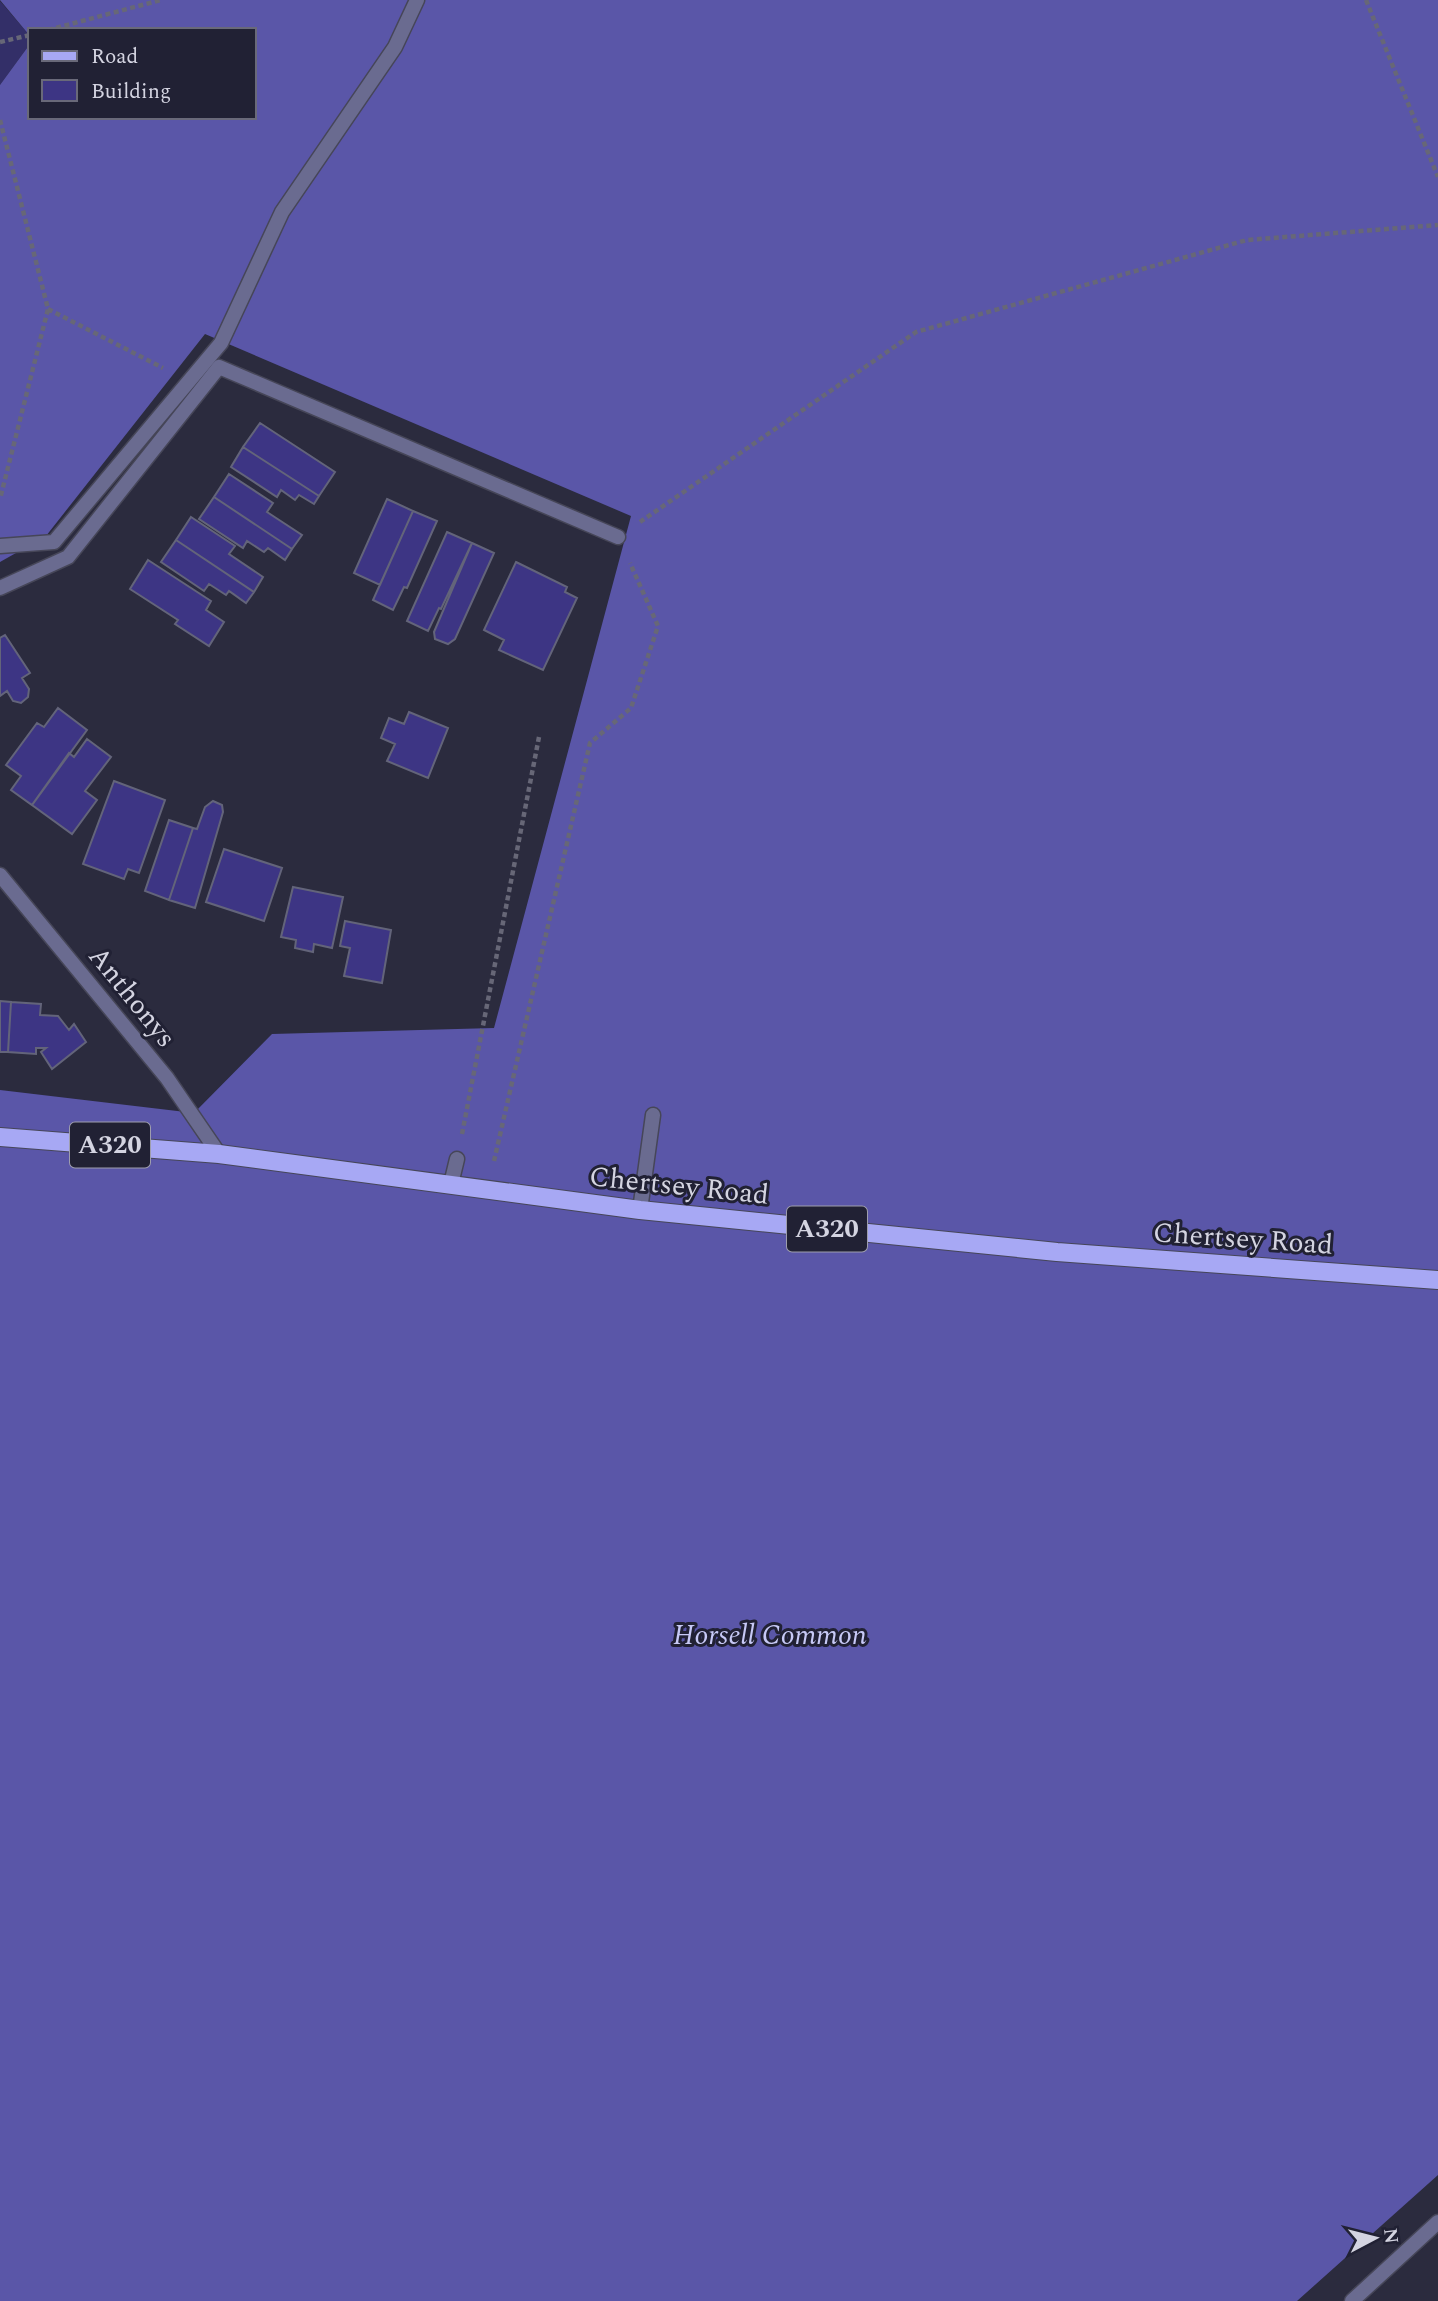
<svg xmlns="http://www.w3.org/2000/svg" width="1438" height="2301" viewBox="0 0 1438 2301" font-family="Spectral,serif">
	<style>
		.green { fill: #332f68 }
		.forest { fill: #5a56a8 }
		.building { fill: #3d3584; stroke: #63647a; stroke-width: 2 }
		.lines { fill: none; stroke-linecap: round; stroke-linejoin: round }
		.service-casing { stroke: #464658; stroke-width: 17 }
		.minor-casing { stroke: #464658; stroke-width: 17 }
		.primary-casing { stroke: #464658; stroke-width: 20 }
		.path { stroke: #676777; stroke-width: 4.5; stroke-dasharray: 5 3.5; stroke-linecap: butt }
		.service { stroke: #6a6b90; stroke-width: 14 }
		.minor { stroke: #6a6b90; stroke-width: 14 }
		.primary { stroke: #a7a8f4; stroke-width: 18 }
		.labels { text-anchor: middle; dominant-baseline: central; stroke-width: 6; stroke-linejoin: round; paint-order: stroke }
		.shield { fill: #212134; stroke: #9e9ead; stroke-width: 2 }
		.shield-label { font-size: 26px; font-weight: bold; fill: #d4d4e1 }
		.street-label { font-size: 28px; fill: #d4d4e1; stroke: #212134 }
		.park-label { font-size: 28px; font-style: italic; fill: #c7c9f6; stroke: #212134 }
	</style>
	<rect width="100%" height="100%" fill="#2b2b3e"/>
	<path class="green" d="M 0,1 L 30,36 L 30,44 L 0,85 Z"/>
	<path class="forest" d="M 0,0 L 1438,0 L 1438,2175 L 1297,2301 L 0,2301 L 0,1090 L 194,1113 L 272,1034 L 494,1028 L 631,516 L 205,334 L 46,536 L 0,562 L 0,85 L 30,44 L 30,117 L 254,117 L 254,30 L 30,30 L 30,36 Z"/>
	<path class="building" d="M 260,423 L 335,472 L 319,496 L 243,447 Z
		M 243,447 L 319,496 L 314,504 L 299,495 L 295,500 L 281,490 L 277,497 L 231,467 Z
		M 229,474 L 273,503 L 267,512 L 302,535 L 292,549 L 214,497 Z
		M 214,497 L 292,549 L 285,560 L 268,548 L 264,552 L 247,541 L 243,548 L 199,519 Z
		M 387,499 L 413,511 L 380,585 L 354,573 Z
		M 413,511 L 437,521 L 407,588 L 404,587 L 393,610 L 373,600 Z
		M 191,517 L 235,546 L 229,554 L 263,577 L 254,592 L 176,540 Z
		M 447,532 L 472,543 L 441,609 L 439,608 L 428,631 L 407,621 Z
		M 176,540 L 254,592 L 246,603 L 229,591 L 226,595 L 209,584 L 204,591 L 161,562 Z
		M 472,543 L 494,553 L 455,639 L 448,644 L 435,639 L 434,632 Z
		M 148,560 L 211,601 L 206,610 L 224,622 L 209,646 L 175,624 L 178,620 L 130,589 Z
		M 516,562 L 567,587 L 565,592 L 577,598 L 543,670 L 499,650 L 504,640 L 484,630 Z
		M 5,635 L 30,673 L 22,678 L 29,689 L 28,697 L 21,703 L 13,701 L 7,691 L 0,696 L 0,638 Z
		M 58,708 L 87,730 L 32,805 L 11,790 L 21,776 L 6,765 L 37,723 L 44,727 Z
		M 409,712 L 448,728 L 428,778 L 387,761 L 395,744 L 381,738 L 389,718 L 404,724 Z
		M 87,739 L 111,757 L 85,791 L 97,800 L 72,834 L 32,805 L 69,753 L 74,757 Z
		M 114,781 L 165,800 L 139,873 L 128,869 L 124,879 L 83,864 Z
		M 213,801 L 222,805 L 223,812 L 195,908 L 169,900 L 193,828 L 197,829 L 205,807 Z
		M 169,820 L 193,828 L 169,900 L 145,891 Z
		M 224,849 L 282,868 L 264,921 L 206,902 Z
		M 293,887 L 343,897 L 332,948 L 314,944 L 313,952 L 295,948 L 296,940 L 281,937 Z
		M 345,921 L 391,930 L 382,983 L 344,976 L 350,948 L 340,946 Z
		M 0,1001 L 11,1002 L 8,1052 L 0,1052 Z
		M 11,1002 L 41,1004 L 40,1015 L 58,1016 L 69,1030 L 74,1024 L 86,1042 L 52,1069 L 41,1052 L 46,1048 L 36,1048 L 36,1054 L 8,1052 Z"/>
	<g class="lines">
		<g class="service-casing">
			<path id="service" d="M 0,546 L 54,542 L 221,343 L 282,212 L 395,47 L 417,0
				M 451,1184 L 457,1159
				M 640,1210 L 653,1115"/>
		</g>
		<g class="minor-casing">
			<path id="minor" d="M 0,588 L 68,557 L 219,367 L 618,537
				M 0,875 L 167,1078 L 219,1154
				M 1352,2301 L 1438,2222"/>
		</g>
		<g class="primary-casing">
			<path id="primary" d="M 0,1137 L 219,1154 L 640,1210 L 1057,1252 L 1438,1280"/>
		</g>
		<path class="path" d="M 1366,0 L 1438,177
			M 48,30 L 161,0
			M 0,42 L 30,35
			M 0,120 L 48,309 L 0,499
			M 48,309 L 163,368
			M 640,522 L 916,332 L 1247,240 L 1438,225
			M 462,1134 L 539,737
			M 494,1161 L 590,743 L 631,708 L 658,626 L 630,563"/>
		<use href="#service" class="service"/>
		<use href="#minor" class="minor"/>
		<use href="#primary" class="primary"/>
	</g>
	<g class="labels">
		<g class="shield">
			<rect x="70" y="1122.5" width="80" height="45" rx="5"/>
			<rect x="787" y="1206.5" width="80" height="45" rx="5"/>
		</g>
		<g class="shield-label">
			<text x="110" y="1145">A320</text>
			<text x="827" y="1229">A320</text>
		</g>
		<g class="street-label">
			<text transform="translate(132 997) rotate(51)">Anthonys</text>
			<text transform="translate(679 1186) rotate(6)">Chertsey Road</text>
			<text transform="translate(1243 1239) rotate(4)">Chertsey Road</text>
		</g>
		<g class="park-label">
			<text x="770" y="1635">Horsell Common</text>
		</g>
	</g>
	<rect x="28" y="28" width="228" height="91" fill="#212134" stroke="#696979" stroke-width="2"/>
	<rect x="42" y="51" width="35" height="10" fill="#a7a8f4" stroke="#696979" stroke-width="2"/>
	<text x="91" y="63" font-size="21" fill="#d4d4e1">Road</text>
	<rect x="42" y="80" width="35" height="21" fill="#3d3584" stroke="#696979" stroke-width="2"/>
	<text x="91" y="98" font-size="21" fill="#d4d4e1">Building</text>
	<g transform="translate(1375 2238) rotate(83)" stroke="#212134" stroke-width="5" paint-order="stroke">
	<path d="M0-5L12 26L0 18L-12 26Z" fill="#d4d4e1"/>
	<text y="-10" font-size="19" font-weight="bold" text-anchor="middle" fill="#d4d4e1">N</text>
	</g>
</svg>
